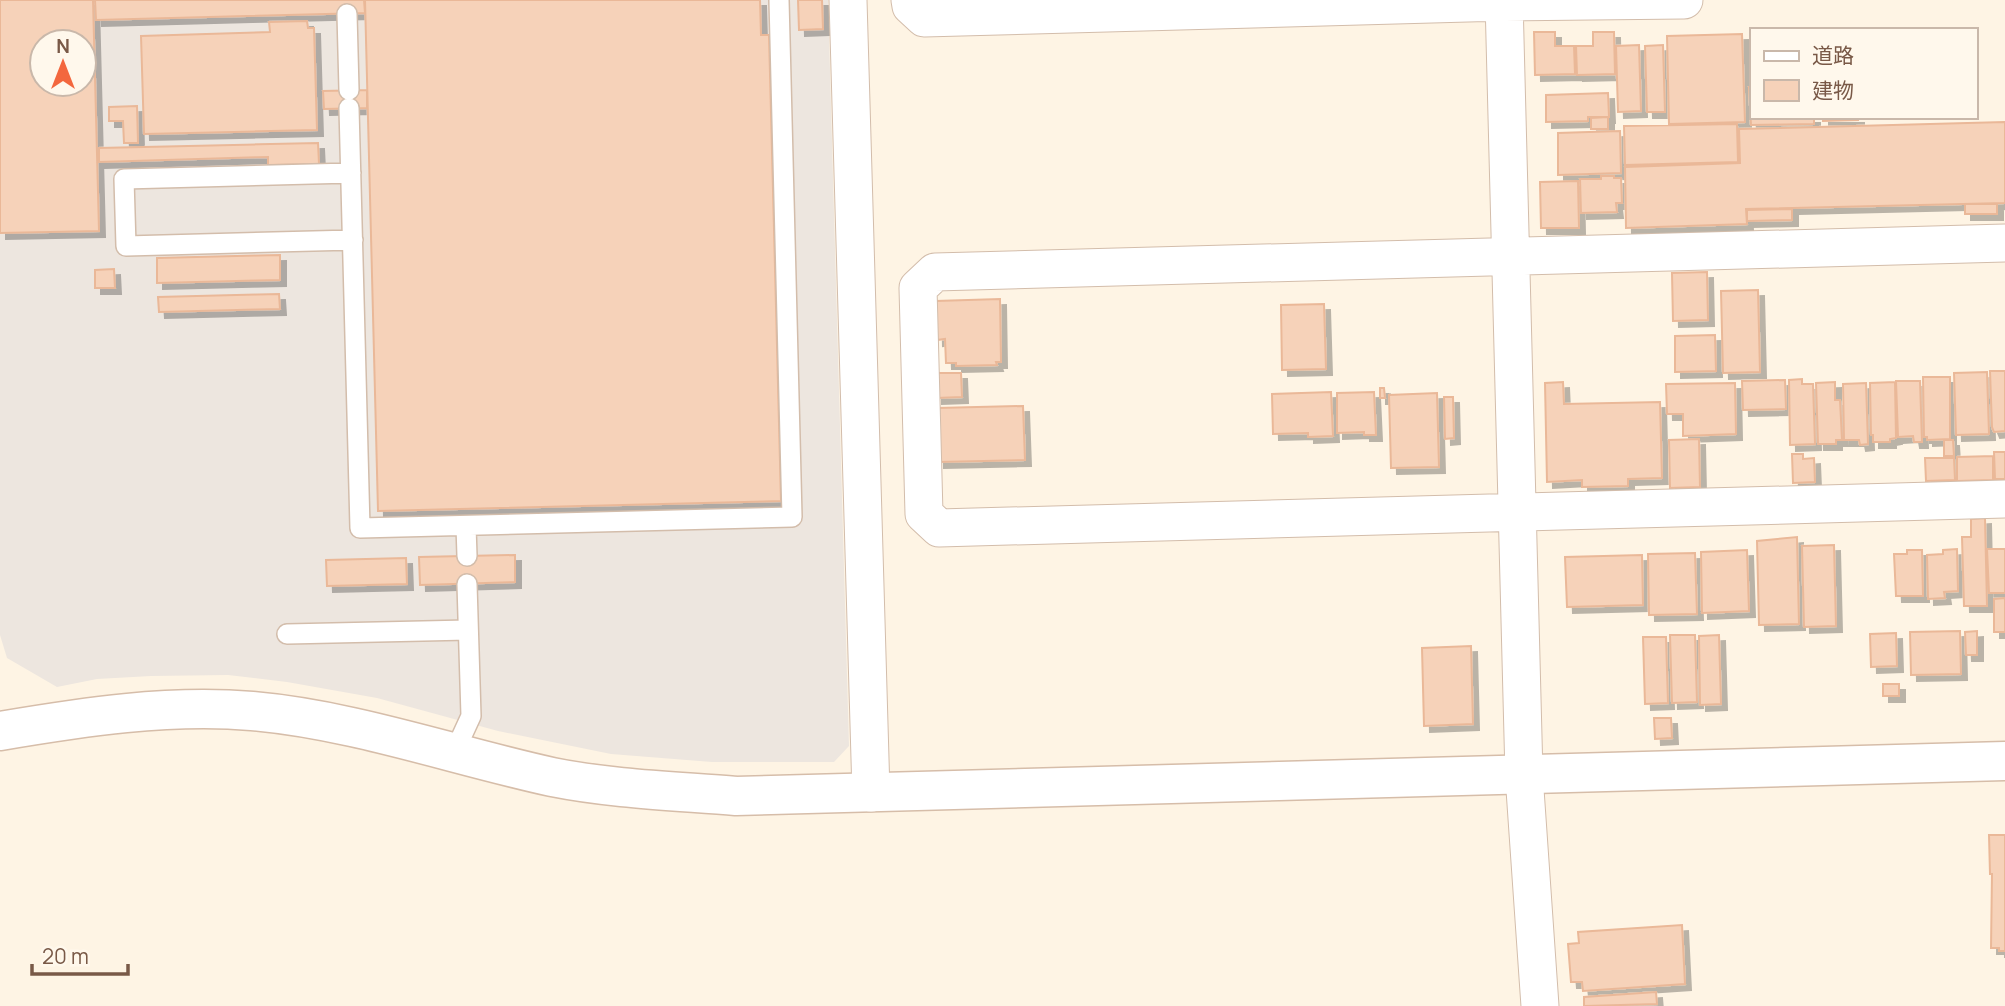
<svg xmlns="http://www.w3.org/2000/svg" width="2005" height="1006" viewBox="0 0 2005 1006" font-family="Manrope,'Noto Sans JP',sans-serif">
	<style>
		.industrial { fill: #ede6df; fill-rule: evenodd }
		.building { fill: #f6d2b9; stroke: #eab898; stroke-width: 2; fill-rule: evenodd; filter: url(#shadow) }
		.lines { fill: none; stroke-linecap: round; stroke-linejoin: round }
		.lane-casing { stroke: #d3bdab; stroke-width: 22 }
		.street-casing { stroke: #d3bdab; stroke-width: 39 }
		.secondary-casing { stroke: #d6bda9; stroke-width: 41 }
		.lane { stroke: #fff; stroke-width: 19 }
		.street { stroke: #fff; stroke-width: 37 }
		.secondary { stroke: #fff; stroke-width: 38 }
	</style>
	<defs>
		<filter id="shadow"><feDropShadow dx="6" dy="6" stdDeviation="0" flood-color="#0004"/></filter>
	</defs>
	<rect width="100%" height="100%" fill="#fef4e4"/>
	<path class="industrial" d="M 0,0 L 828,0 L 849,746 L 834,762 L 712,762 L 611,754 L 498,731 L 377,698 L 287,682 L 228,675 L 151,676 L 97,679 L 57,687 L 7,658 L 0,635 ZM 42,42 L 84,42 L 84,84 L 42,84 Z"/>
	<path class="building" d="M 0,0 L 93,0 L 99,231 L 0,233 ZM 42,42 L 84,42 L 84,84 L 42,84 Z
		M 95,0 L 364,0 L 365,13 L 96,20 Z
		M 365,0 L 760,0 L 761,35 L 769,35 L 781,501 L 378,511 Z
		M 798,0 L 822,0 L 823,29 L 799,30 Z
		M 307,21 L 308,28 L 314,28 L 317,130 L 144,134 L 141,36 L 270,32 L 269,22 Z
		M 1534,32 L 1555,32 L 1555,46 L 1574,46 L 1575,74 L 1535,75 Z
		M 1593,32 L 1614,32 L 1615,74 L 1577,75 L 1576,46 L 1593,46 Z
		M 1742,34 L 1745,122 L 1669,124 L 1667,36 Z
		M 1639,45 L 1641,111 L 1618,112 L 1616,46 Z
		M 1663,45 L 1665,112 L 1647,112 L 1645,46 Z
		M 1749,87 L 1751,87 L 1751,117 L 1814,117 L 1814,124 L 1751,125 Z
		M 367,90 L 367,108 L 324,109 L 323,91 Z
		M 1608,93 L 1609,117 L 1588,117 L 1588,121 L 1546,122 L 1546,95 Z
		M 137,106 L 138,143 L 124,143 L 123,121 L 109,121 L 109,107 Z
		M 1608,117 L 1608,129 L 1591,129 L 1591,118 Z
		M 1823,117 L 1858,117 L 1858,120 L 1823,121 Z
		M 2005,122 L 2005,203 L 1746,209 L 1747,224 L 1626,228 L 1625,167 L 1740,163 L 1739,129 Z
		M 1737,124 L 1738,162 L 1625,165 L 1624,126 Z
		M 1620,131 L 1621,173 L 1558,175 L 1558,133 Z
		M 318,143 L 319,164 L 268,165 L 268,157 L 99,162 L 99,148 Z
		M 1601,176 L 1614,176 L 1614,178 L 1621,178 L 1622,203 L 1616,203 L 1617,212 L 1581,213 L 1580,179 L 1601,179 Z
		M 1578,181 L 1579,228 L 1541,228 L 1540,182 Z
		M 1965,204 L 1997,204 L 1997,214 L 1965,214 Z
		M 1792,209 L 1792,220 L 1747,221 L 1747,210 Z
		M 280,255 L 280,280 L 157,283 L 157,258 Z
		M 114,269 L 115,288 L 95,288 L 95,270 Z
		M 1707,272 L 1708,320 L 1673,321 L 1672,273 Z
		M 1758,290 L 1760,372 L 1723,373 L 1721,291 Z
		M 279,294 L 280,309 L 159,312 L 158,297 Z
		M 1000,299 L 1001,362 L 996,362 L 997,365 L 956,366 L 956,363 L 946,363 L 945,339 L 937,340 L 936,301 Z
		M 1324,304 L 1326,369 L 1282,370 L 1281,305 Z
		M 1715,335 L 1716,371 L 1675,372 L 1675,336 Z
		M 1990,371 L 2005,371 L 2005,431 L 1994,432 L 1992,427 Z
		M 1987,372 L 1989,434 L 1956,435 L 1954,373 Z
		M 935,373 L 961,373 L 962,397 L 936,398 Z
		M 1923,377 L 1950,377 L 1950,439 L 1927,440 L 1927,437 L 1924,437 Z
		M 1802,379 L 1802,384 L 1813,384 L 1815,444 L 1790,445 L 1789,380 Z
		M 1785,380 L 1786,409 L 1743,410 L 1742,381 Z
		M 1896,381 L 1920,381 L 1922,442 L 1914,442 L 1913,436 L 1898,437 Z
		M 1563,382 L 1564,404 L 1660,402 L 1662,478 L 1628,479 L 1628,486 L 1582,487 L 1582,480 L 1547,482 L 1545,383 Z
		M 1835,382 L 1835,400 L 1840,400 L 1842,440 L 1836,440 L 1836,444 L 1818,444 L 1816,383 Z
		M 1895,382 L 1896,438 L 1890,439 L 1890,442 L 1873,442 L 1873,435 L 1871,435 L 1870,383 Z
		M 1735,383 L 1736,434 L 1683,436 L 1683,414 L 1667,414 L 1666,384 Z
		M 1866,383 L 1868,444 L 1860,445 L 1859,440 L 1844,440 L 1843,384 Z
		M 1380,388 L 1384,388 L 1385,398 L 1380,398 Z
		M 1331,392 L 1333,436 L 1308,437 L 1308,433 L 1273,434 L 1272,394 Z
		M 1374,392 L 1376,435 L 1364,435 L 1364,432 L 1337,433 L 1337,393 Z
		M 1437,393 L 1439,467 L 1391,468 L 1389,395 Z
		M 1444,397 L 1453,397 L 1454,438 L 1445,439 Z
		M 1023,406 L 1025,460 L 938,462 L 937,408 Z
		M 1699,439 L 1700,487 L 1670,488 L 1669,440 Z
		M 1944,440 L 1953,440 L 1954,456 L 1944,456 Z
		M 1994,452 L 2005,452 L 2005,479 L 1995,479 Z
		M 1792,454 L 1803,454 L 1803,459 L 1814,458 L 1815,482 L 1793,483 Z
		M 1993,456 L 1993,480 L 1957,481 L 1957,457 Z
		M 1925,458 L 1954,458 L 1955,480 L 1926,481 Z
		M 1985,518 L 1987,606 L 1964,606 L 1962,537 L 1971,537 L 1971,519 Z
		M 1797,537 L 1799,624 L 1759,625 L 1757,541 Z
		M 1834,545 L 1836,626 L 1804,627 L 1802,546 Z
		M 1957,549 L 1958,591 L 1944,592 L 1945,598 L 1928,599 L 1927,555 L 1943,554 L 1943,550 Z
		M 1987,549 L 2005,549 L 2005,593 L 1989,593 Z
		M 1747,550 L 1749,611 L 1702,613 L 1701,552 Z
		M 1907,550 L 1922,550 L 1923,596 L 1896,596 L 1894,554 L 1907,554 Z
		M 1695,553 L 1697,614 L 1649,615 L 1648,554 Z
		M 515,555 L 515,582 L 420,585 L 419,557 Z
		M 1642,555 L 1643,605 L 1567,607 L 1565,557 Z
		M 406,558 L 407,584 L 327,586 L 326,560 Z
		M 2005,598 L 2005,632 L 1994,632 L 1994,599 Z
		M 1960,631 L 1961,674 L 1911,675 L 1910,632 Z
		M 1977,631 L 1977,655 L 1966,655 L 1965,632 Z
		M 1896,633 L 1897,666 L 1871,667 L 1870,634 Z
		M 1670,635 L 1695,635 L 1697,702 L 1672,703 Z
		M 1719,635 L 1721,704 L 1700,705 L 1699,636 Z
		M 1643,637 L 1666,637 L 1668,703 L 1645,704 Z
		M 1471,646 L 1473,724 L 1424,726 L 1422,648 Z
		M 1883,684 L 1899,684 L 1899,696 L 1883,696 Z
		M 1654,718 L 1671,718 L 1672,738 L 1655,739 Z
		M 1989,835 L 2005,835 L 2005,951 L 1999,951 L 1999,948 L 1991,948 L 1992,874 L 1990,874 Z
		M 1682,925 L 1685,984 L 1583,991 L 1582,982 L 1571,982 L 1568,944 L 1579,943 L 1578,932 Z
		M 1656,992 L 1657,1004 L 1584,1006 L 1584,997 Z"/>
	<g class="lines">
		<g class="lane-casing">
			<path id="lane" d="M 347,14 L 349,90
				M 349,108 L 360,528 L 792,517 L 779,0
				M 351,173 L 124,179 L 126,246 L 353,240
				M 466,526 L 467,556
				M 287,634 L 468,630
				M 454,753 L 471,716 L 467,584"/>
		</g>
		<g class="street-casing">
			<path id="street" d="M 848,0 L 871,793
				M 910,0 L 911,6 L 924,18 L 1504,2 L 1684,0
				M 1504,0 L 1524,775 L 1540,1006
				M 2005,243 L 935,272 L 918,288 L 924,514 L 939,528 L 2005,499"/>
		</g>
		<g class="secondary-casing">
			<path id="secondary" d="M 0,731 C 83,717 168,704 252,711 C 354,720 452,755 552,777 C 612,789 675,791 736,796 L 2005,761"/>
		</g>
		<use href="#lane" class="lane"/>
		<use href="#street" class="street"/>
		<use href="#secondary" class="secondary"/>
	</g>
	<rect x="1750" y="28" width="228" height="91" fill="#fff8ec" stroke="#c9b8aa" stroke-width="2"/>
	<rect x="1764" y="51" width="35" height="10" fill="#ffffff" stroke="#c9b8aa" stroke-width="2"/>
	<text x="1812" y="63" font-size="21" fill="#795947">道路</text>
	<rect x="1764" y="80" width="35" height="21" fill="#f6d2b9" stroke="#c9b8aa" stroke-width="2"/>
	<text x="1812" y="98" font-size="21" fill="#795947">建物</text>
	<g transform="translate(63 63)"><circle r="33" fill="#fff8ec" stroke="#c9b8aa" stroke-width="2"/>
	<path d="M0-5L12 26L0 18L-12 26Z" fill="#f3673e"/>
	<text y="-10" font-size="19" font-weight="bold" text-anchor="middle" fill="#795947">N</text>
	</g>
	<path d="M32 964v10h96v-10" fill="none" stroke="#795947" stroke-width="3.5"/>
	<text x="42" y="964" font-size="21" fill="#795947" stroke="#fff8ec" stroke-width="5" paint-order="stroke">20 m</text>
</svg>
